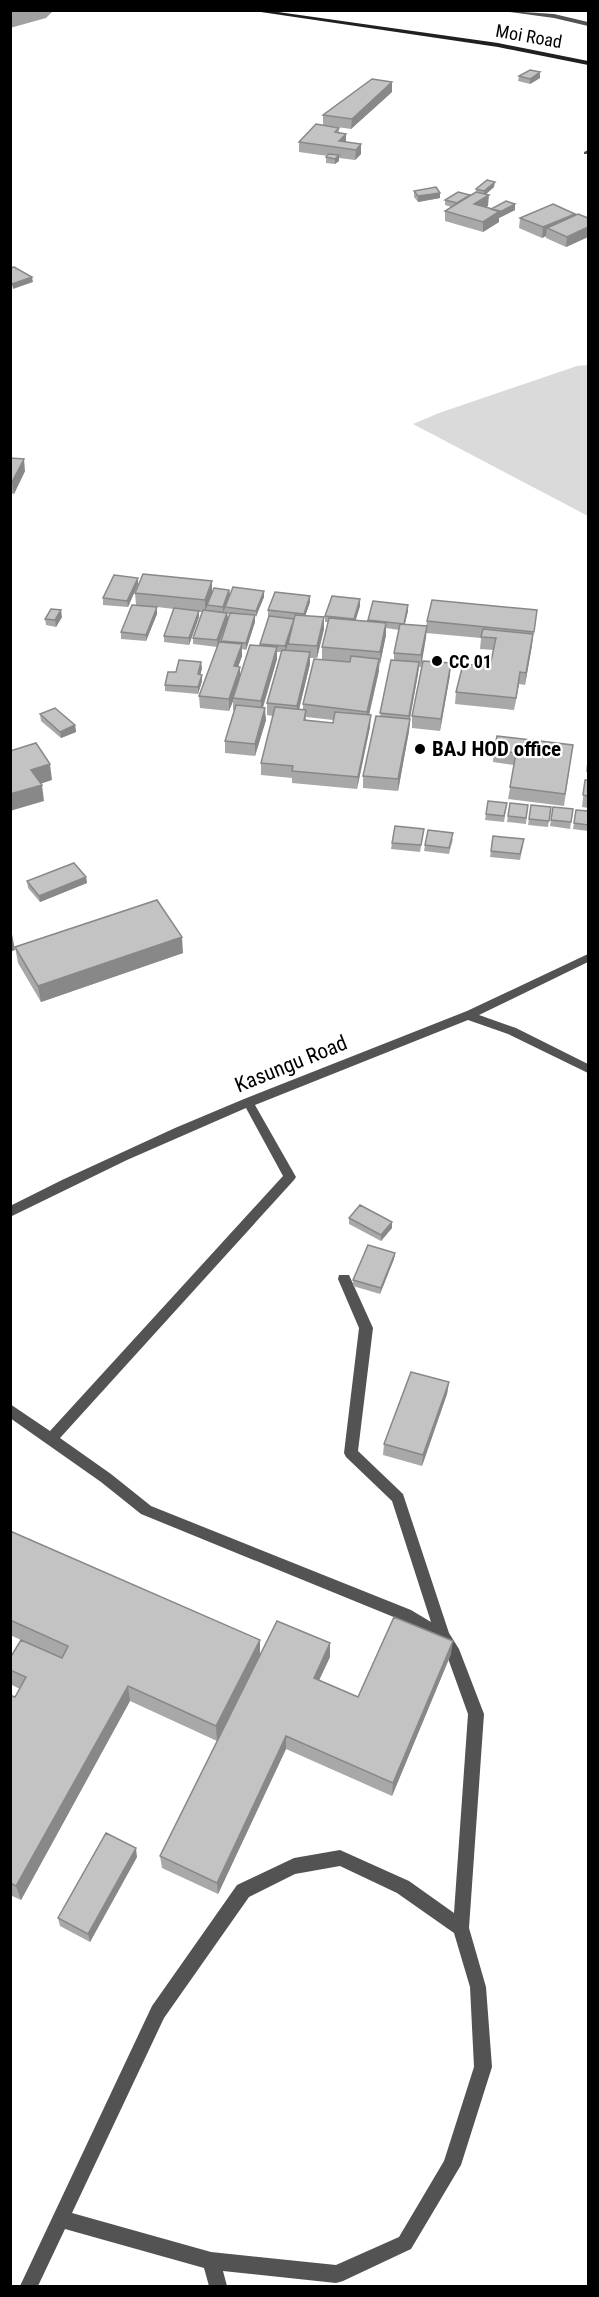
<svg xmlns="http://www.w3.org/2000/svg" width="599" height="2297" viewBox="0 0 599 2297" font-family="'Roboto Condensed',sans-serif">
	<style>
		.green { fill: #dadada }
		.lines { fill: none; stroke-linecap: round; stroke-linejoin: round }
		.river { fill: #a1a1a1; fill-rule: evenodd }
		.street { fill: #535353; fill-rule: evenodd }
		.secondary { fill: #202020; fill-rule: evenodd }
		.wall { fill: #a8a8a8; fill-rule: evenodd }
		.shaded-wall { fill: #888 }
		.building { fill: #c3c3c3; stroke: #888; stroke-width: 1.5 }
		.poi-dot { fill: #000; stroke: #fff; stroke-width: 2 }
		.labels { text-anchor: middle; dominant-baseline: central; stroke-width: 4.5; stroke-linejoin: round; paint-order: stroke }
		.far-street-label { font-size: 18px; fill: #000; stroke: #fff }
		.far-poi-label { font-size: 18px; font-weight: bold; fill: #000; stroke: #fff; text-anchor: start }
		.poi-label { font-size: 21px; font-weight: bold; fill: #000; stroke: #fff; text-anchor: start }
		.street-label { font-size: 21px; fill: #000; stroke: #fff }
	</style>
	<rect width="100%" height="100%" fill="#fff"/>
	<path class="green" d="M 588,365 L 588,516 L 413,424 L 439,413 L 577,366 Z"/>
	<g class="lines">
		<path class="river" d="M 10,10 L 54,10 L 46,18 L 10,28 Z"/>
		<path class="street" d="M 494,10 L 554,14 L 588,22 L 588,26 L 554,18 Z
			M 588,150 L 588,154 L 584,154 L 584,152 Z
			M 588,954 L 588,962 L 479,1015 L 516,1028 L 588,1064 L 588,1073 L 508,1034 L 468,1020 L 255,1105 L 296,1177 L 294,1180 L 60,1438 L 111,1474 L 151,1506 L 411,1610 L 431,1622 L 392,1501 L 346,1457 L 344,1453 L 359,1328 L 338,1279 L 339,1275 L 349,1275 L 373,1328 L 358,1451 L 403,1494 L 449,1633 L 459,1649 L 484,1714 L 469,1928 L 486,1987 L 492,2067 L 461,2165 L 411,2249 L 343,2281 L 336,2283 L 223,2271 L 227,2286 L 209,2286 L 204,2268 L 65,2229 L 38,2286 L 20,2286 L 152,2006 L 237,1885 L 294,1858 L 340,1850 L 409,1881 L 454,1913 L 468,1714 L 446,1653 L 438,1642 L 401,1620 L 141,1514 L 101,1482 L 10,1418 L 10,1404 L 50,1431 L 283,1176 L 246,1108 L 127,1160 L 10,1217 L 10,1206 L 62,1180 L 175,1128 L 244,1099 L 467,1011 ZM 340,1866 L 397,1893 L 454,1933 L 470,1987 L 474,2067 L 444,2161 L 399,2237 L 336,2265 L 211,2252 L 72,2213 L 164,2018 L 249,1897 L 295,1874 Z"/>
		<path class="secondary" d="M 247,10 L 264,10 L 498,43 L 588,61 L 588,65 L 498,47 Z"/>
	</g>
	<path class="wall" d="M 519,76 L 540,78 L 530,84 L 518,81 Z
		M 392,82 L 392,92 L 351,129 L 323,125 L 323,115 Z
		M 339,128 L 339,133 L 346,142 L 361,154 L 355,160 L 339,158 L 339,161 L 335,164 L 326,163 L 326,157 L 328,156 L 299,152 L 299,142 Z
		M 494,187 L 486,194 L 488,206 L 485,207 L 491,209 L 515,210 L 499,218 L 499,222 L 483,232 L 445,221 L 445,211 L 451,207 L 445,205 L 445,200 L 470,195 L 476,192 L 476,189 Z
		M 414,191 L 440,193 L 440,198 L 418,202 L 414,197 Z
		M 575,215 L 588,218 L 588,237 L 566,247 L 546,238 L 546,236 L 542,238 L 519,228 L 520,218 Z
		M 10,458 L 25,471 L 14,494 L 10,493 Z
		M 212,581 L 212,593 L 229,590 L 230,595 L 264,591 L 264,597 L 255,617 L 255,622 L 246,650 L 242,649 L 242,656 L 238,667 L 240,667 L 240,675 L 260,646 L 273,617 L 268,616 L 268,610 L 310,602 L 305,616 L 324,629 L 317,658 L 310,658 L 310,664 L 299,709 L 303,710 L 303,704 L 322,659 L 322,647 L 328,622 L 325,622 L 325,616 L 360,599 L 360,606 L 355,620 L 368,621 L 373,601 L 408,605 L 408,611 L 405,624 L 426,626 L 427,621 L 537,610 L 532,643 L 525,685 L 519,684 L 514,710 L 455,704 L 456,692 L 490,666 L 494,650 L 480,649 L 481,638 L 426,633 L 421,667 L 419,667 L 418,674 L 410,719 L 409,731 L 398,791 L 363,788 L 363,776 L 380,716 L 394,660 L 394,653 L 399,630 L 386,628 L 386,635 L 369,715 L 370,727 L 357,789 L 292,783 L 292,778 L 261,775 L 261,763 L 273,716 L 267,715 L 267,703 L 281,652 L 277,652 L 277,659 L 263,708 L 266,720 L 255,756 L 225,753 L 225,741 L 234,710 L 233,710 L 233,701 L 229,711 L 200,708 L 199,696 L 217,647 L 193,644 L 193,638 L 202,612 L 199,612 L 199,617 L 189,645 L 164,642 L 164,636 L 174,609 L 157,607 L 157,614 L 146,641 L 121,639 L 121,632 L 136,605 L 135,593 ZM 227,614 L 230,614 L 221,642 L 219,642 L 228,619 ZM 306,717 L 333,720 L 333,723 L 306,721 Z
		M 138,584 L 128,607 L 103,605 L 103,598 Z
		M 62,617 L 56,627 L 46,625 L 45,619 Z
		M 202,668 L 200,674 L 202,681 L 198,694 L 165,691 L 165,685 Z
		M 450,675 L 440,731 L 412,728 L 412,716 Z
		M 40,714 L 75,725 L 76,732 L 61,738 L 41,721 Z
		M 573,745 L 564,806 L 508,799 L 514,765 L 493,762 L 494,750 Z
		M 588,755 L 588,772 L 586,772 Z
		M 585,780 L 588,780 L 588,808 L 582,807 Z
		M 507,803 L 504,822 L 485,820 L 486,814 Z
		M 510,803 L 528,805 L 526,824 L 507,822 Z
		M 531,805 L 551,807 L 548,827 L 528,825 Z
		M 553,807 L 573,809 L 570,829 L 550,826 Z
		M 576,810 L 588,811 L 588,831 L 573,829 Z
		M 424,829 L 420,852 L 391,849 L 392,843 Z
		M 453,839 L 449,854 L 424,851 L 425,845 Z
		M 523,846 L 520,860 L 490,857 L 491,851 Z
		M 86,877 L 87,883 L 40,902 L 28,888 L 27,881 Z
		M 15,947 L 183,953 L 41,1002 L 18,963 Z
		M 349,1218 L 392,1222 L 392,1228 L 381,1241 L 349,1224 Z
		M 395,1253 L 394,1259 L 380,1294 L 353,1286 L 353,1280 Z
		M 449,1382 L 447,1394 L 422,1466 L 383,1455 L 384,1444 Z
		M 10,1531 L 260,1640 L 260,1655 L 330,1643 L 330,1657 L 319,1680 L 358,1697 L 451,1654 L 392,1796 L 286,1749 L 218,1894 L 162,1868 L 160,1856 L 217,1741 L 130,1701 L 21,1900 L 10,1895 L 10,1695 L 15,1697 L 20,1689 L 10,1684 L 10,1658 L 21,1640 L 10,1635 Z
		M 137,1857 L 90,1942 L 60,1926 L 58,1918 Z"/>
	<path class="shaded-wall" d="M 540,72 L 540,78 L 530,84 L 530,79 Z
		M 392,82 L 392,92 L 351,129 L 352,119 Z
		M 346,134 L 346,144 L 339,141 Z
		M 361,144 L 361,154 L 355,160 L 356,150 Z
		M 339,155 L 339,161 L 335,164 L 335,159 Z
		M 495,182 L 494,187 L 484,196 L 484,191 Z
		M 440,193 L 440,198 L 418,202 L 418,196 Z
		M 489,195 L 488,206 L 474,214 L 474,204 Z
		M 515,204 L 515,210 L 499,218 L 499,222 L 483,232 L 483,222 L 500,211 Z
		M 575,214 L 574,224 L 547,228 L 546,236 L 542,238 L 543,227 Z
		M 588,227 L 588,237 L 566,247 L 567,237 Z
		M 32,277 L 33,282 L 13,289 L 12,284 Z
		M 24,459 L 25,471 L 14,494 L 12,482 Z
		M 138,578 L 138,584 L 128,607 L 127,601 Z
		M 212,581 L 212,593 L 205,612 L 205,600 Z
		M 229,590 L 230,596 L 223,613 L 223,607 Z
		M 264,591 L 264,597 L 256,617 L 256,611 Z
		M 310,596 L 310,602 L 304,620 L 304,614 Z
		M 360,599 L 360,606 L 354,626 L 354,619 Z
		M 408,605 L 408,611 L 403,630 L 404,624 Z
		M 157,607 L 157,614 L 146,641 L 146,635 Z
		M 61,610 L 62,617 L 56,627 L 55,620 Z
		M 199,611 L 199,617 L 189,645 L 189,638 Z
		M 227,613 L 228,619 L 218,647 L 217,640 Z
		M 255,615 L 255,622 L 246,650 L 246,643 Z
		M 324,617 L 324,629 L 317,658 L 317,646 Z
		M 294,619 L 294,625 L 285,653 L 285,646 Z
		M 386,623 L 386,635 L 380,664 L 380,652 Z
		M 427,626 L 426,638 L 421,667 L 421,655 Z
		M 533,634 L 532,646 L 525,685 L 526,673 Z
		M 242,644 L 242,656 L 234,678 L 234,666 Z
		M 277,647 L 277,659 L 261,713 L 261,701 Z
		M 310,652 L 310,664 L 297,718 L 297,706 Z
		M 379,659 L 379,671 L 367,724 L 367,712 Z
		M 201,662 L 202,668 L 199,681 L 198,674 Z
		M 419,662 L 418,674 L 408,728 L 409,716 Z
		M 451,663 L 450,675 L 440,731 L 441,719 Z
		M 240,667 L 240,679 L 233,698 L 233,701 L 229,711 L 229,699 Z
		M 520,672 L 519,684 L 514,710 L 516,698 Z
		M 202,675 L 202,681 L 198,694 L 198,687 Z
		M 265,708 L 266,720 L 255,756 L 255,744 Z
		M 371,715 L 370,727 L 357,789 L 358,777 Z
		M 410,719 L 409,731 L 398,791 L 398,779 Z
		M 75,725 L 76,732 L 61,738 L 60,732 Z
		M 50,764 L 52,780 L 34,786 L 31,770 Z
		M 42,785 L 44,801 L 10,811 L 10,794 Z
		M 86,877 L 87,883 L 40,902 L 39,896 Z
		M 10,934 L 12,934 L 15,950 L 10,952 Z
		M 182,937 L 183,953 L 41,1002 L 38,986 Z
		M 392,1222 L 392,1228 L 381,1241 L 381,1235 Z
		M 395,1253 L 394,1259 L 380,1294 L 381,1288 Z
		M 449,1382 L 447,1394 L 422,1466 L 423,1455 Z
		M 260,1640 L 260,1656 L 217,1741 L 216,1726 Z
		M 453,1641 L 451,1654 L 392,1796 L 393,1783 Z
		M 330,1643 L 330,1657 L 314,1691 L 314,1678 Z
		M 128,1686 L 130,1701 L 21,1900 L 16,1886 Z
		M 286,1736 L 286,1749 L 218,1894 L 217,1883 Z
		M 136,1848 L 137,1857 L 90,1942 L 88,1934 Z"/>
	<path class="building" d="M 530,70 L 540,72 L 530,79 L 519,76 Z
		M 372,79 L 392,82 L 352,119 L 323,115 Z
		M 316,124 L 339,128 L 335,132 L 346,134 L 339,141 L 361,144 L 356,150 L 299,142 Z
		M 329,154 L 339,155 L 335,159 L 326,157 Z
		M 487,180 L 495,182 L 484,191 L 476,189 Z
		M 436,187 L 440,193 L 418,196 L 414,191 Z
		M 458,192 L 470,195 L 457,203 L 445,200 Z
		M 476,192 L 489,195 L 474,204 L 500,211 L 483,222 L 445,211 Z
		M 506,201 L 515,204 L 500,212 L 491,209 Z
		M 553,204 L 575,214 L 543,227 L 520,218 Z
		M 578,214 L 588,218 L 588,227 L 567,237 L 547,228 Z
		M 14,267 L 32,277 L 12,284 L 10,282 L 10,268 Z
		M 10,458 L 24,459 L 12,482 L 10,482 Z
		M 143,574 L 212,581 L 205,600 L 135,593 Z
		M 114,575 L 138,578 L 127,601 L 103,598 Z
		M 233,587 L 264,591 L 256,611 L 225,607 Z
		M 214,588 L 229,590 L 223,607 L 207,605 Z
		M 275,592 L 310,596 L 304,614 L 268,610 Z
		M 332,596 L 360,599 L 354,619 L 325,616 Z
		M 432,600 L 537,610 L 534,632 L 427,621 Z
		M 373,601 L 408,605 L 404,624 L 368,620 Z
		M 132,605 L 157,607 L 146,635 L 121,632 Z
		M 174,608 L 199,611 L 189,638 L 164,636 Z
		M 51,609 L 61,610 L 55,620 L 45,619 Z
		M 203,610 L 227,613 L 217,640 L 193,638 Z
		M 230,613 L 255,615 L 246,643 L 221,641 Z
		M 295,615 L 324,617 L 317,646 L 288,644 Z
		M 269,616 L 294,619 L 285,646 L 260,644 Z
		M 329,618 L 386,623 L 380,652 L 322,647 Z
		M 400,624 L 427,626 L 421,655 L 394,653 Z
		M 483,629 L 533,634 L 526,673 L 520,672 L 516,698 L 456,692 L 463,664 L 490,666 L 496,638 L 481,637 Z
		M 219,642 L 242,644 L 234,666 L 240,667 L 229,699 L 199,696 Z
		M 250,645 L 277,647 L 261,701 L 233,698 Z
		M 282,650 L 310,652 L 297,706 L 267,703 Z
		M 351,656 L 379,659 L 367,712 L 303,704 L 314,659 L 350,662 Z
		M 179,660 L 201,662 L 198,674 L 202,675 L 198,687 L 165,685 L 168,672 L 176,672 Z
		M 391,660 L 419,662 L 409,716 L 380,713 Z
		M 423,661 L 451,663 L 441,719 L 412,716 Z
		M 236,705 L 265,708 L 255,744 L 225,741 Z
		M 275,707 L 306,710 L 304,720 L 333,723 L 335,712 L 371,715 L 358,777 L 292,771 L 293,766 L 261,763 Z
		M 55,708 L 75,725 L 60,732 L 40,714 Z
		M 376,716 L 410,719 L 398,779 L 363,776 Z
		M 497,736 L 573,745 L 565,794 L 510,787 L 516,753 L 494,750 Z
		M 36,743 L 50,764 L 31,770 L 42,785 L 10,794 L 10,751 Z
		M 585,780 L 588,780 L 588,796 L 583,795 Z
		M 488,801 L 507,803 L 504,816 L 486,814 Z
		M 510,803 L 528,805 L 526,818 L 508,816 Z
		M 531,805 L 551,807 L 549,821 L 529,819 Z
		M 553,807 L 573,809 L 571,822 L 551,820 Z
		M 576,810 L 588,811 L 588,825 L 574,823 Z
		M 395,826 L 424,829 L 421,845 L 392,843 Z
		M 428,830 L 453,833 L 449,848 L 425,845 Z
		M 493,836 L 524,839 L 520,854 L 491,851 Z
		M 74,863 L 86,877 L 39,896 L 27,881 Z
		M 157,900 L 182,937 L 38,986 L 15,947 Z
		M 360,1205 L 392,1222 L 381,1235 L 349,1218 Z
		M 368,1245 L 395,1253 L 381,1288 L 353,1280 Z
		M 411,1372 L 449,1382 L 423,1455 L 384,1444 Z
		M 10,1531 L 260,1640 L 216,1726 L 128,1686 L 16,1886 L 10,1883 L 10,1695 L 15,1697 L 26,1677 L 10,1670 L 10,1658 L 21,1640 L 62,1658 L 68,1646 L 10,1620 Z
		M 394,1617 L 453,1641 L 393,1783 L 286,1736 L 217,1883 L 160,1856 L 277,1621 L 330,1643 L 314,1678 L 358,1697 Z
		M 106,1833 L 136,1848 L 88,1934 L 58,1918 Z"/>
	<g class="poi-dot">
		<circle cx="437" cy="661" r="6"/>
		<circle cx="420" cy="749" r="6"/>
	</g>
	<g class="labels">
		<g class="far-street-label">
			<text transform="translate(529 36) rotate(10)">Moi Road</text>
		</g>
		<g class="far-poi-label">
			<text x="449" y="661">CC 01</text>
		</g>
		<g class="poi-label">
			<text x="432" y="749">BAJ HOD office</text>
		</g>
		<g class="street-label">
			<text transform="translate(291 1064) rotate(-22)">Kasungu Road</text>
		</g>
	</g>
	<rect width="599" height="2297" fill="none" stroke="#000000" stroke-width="24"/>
</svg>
